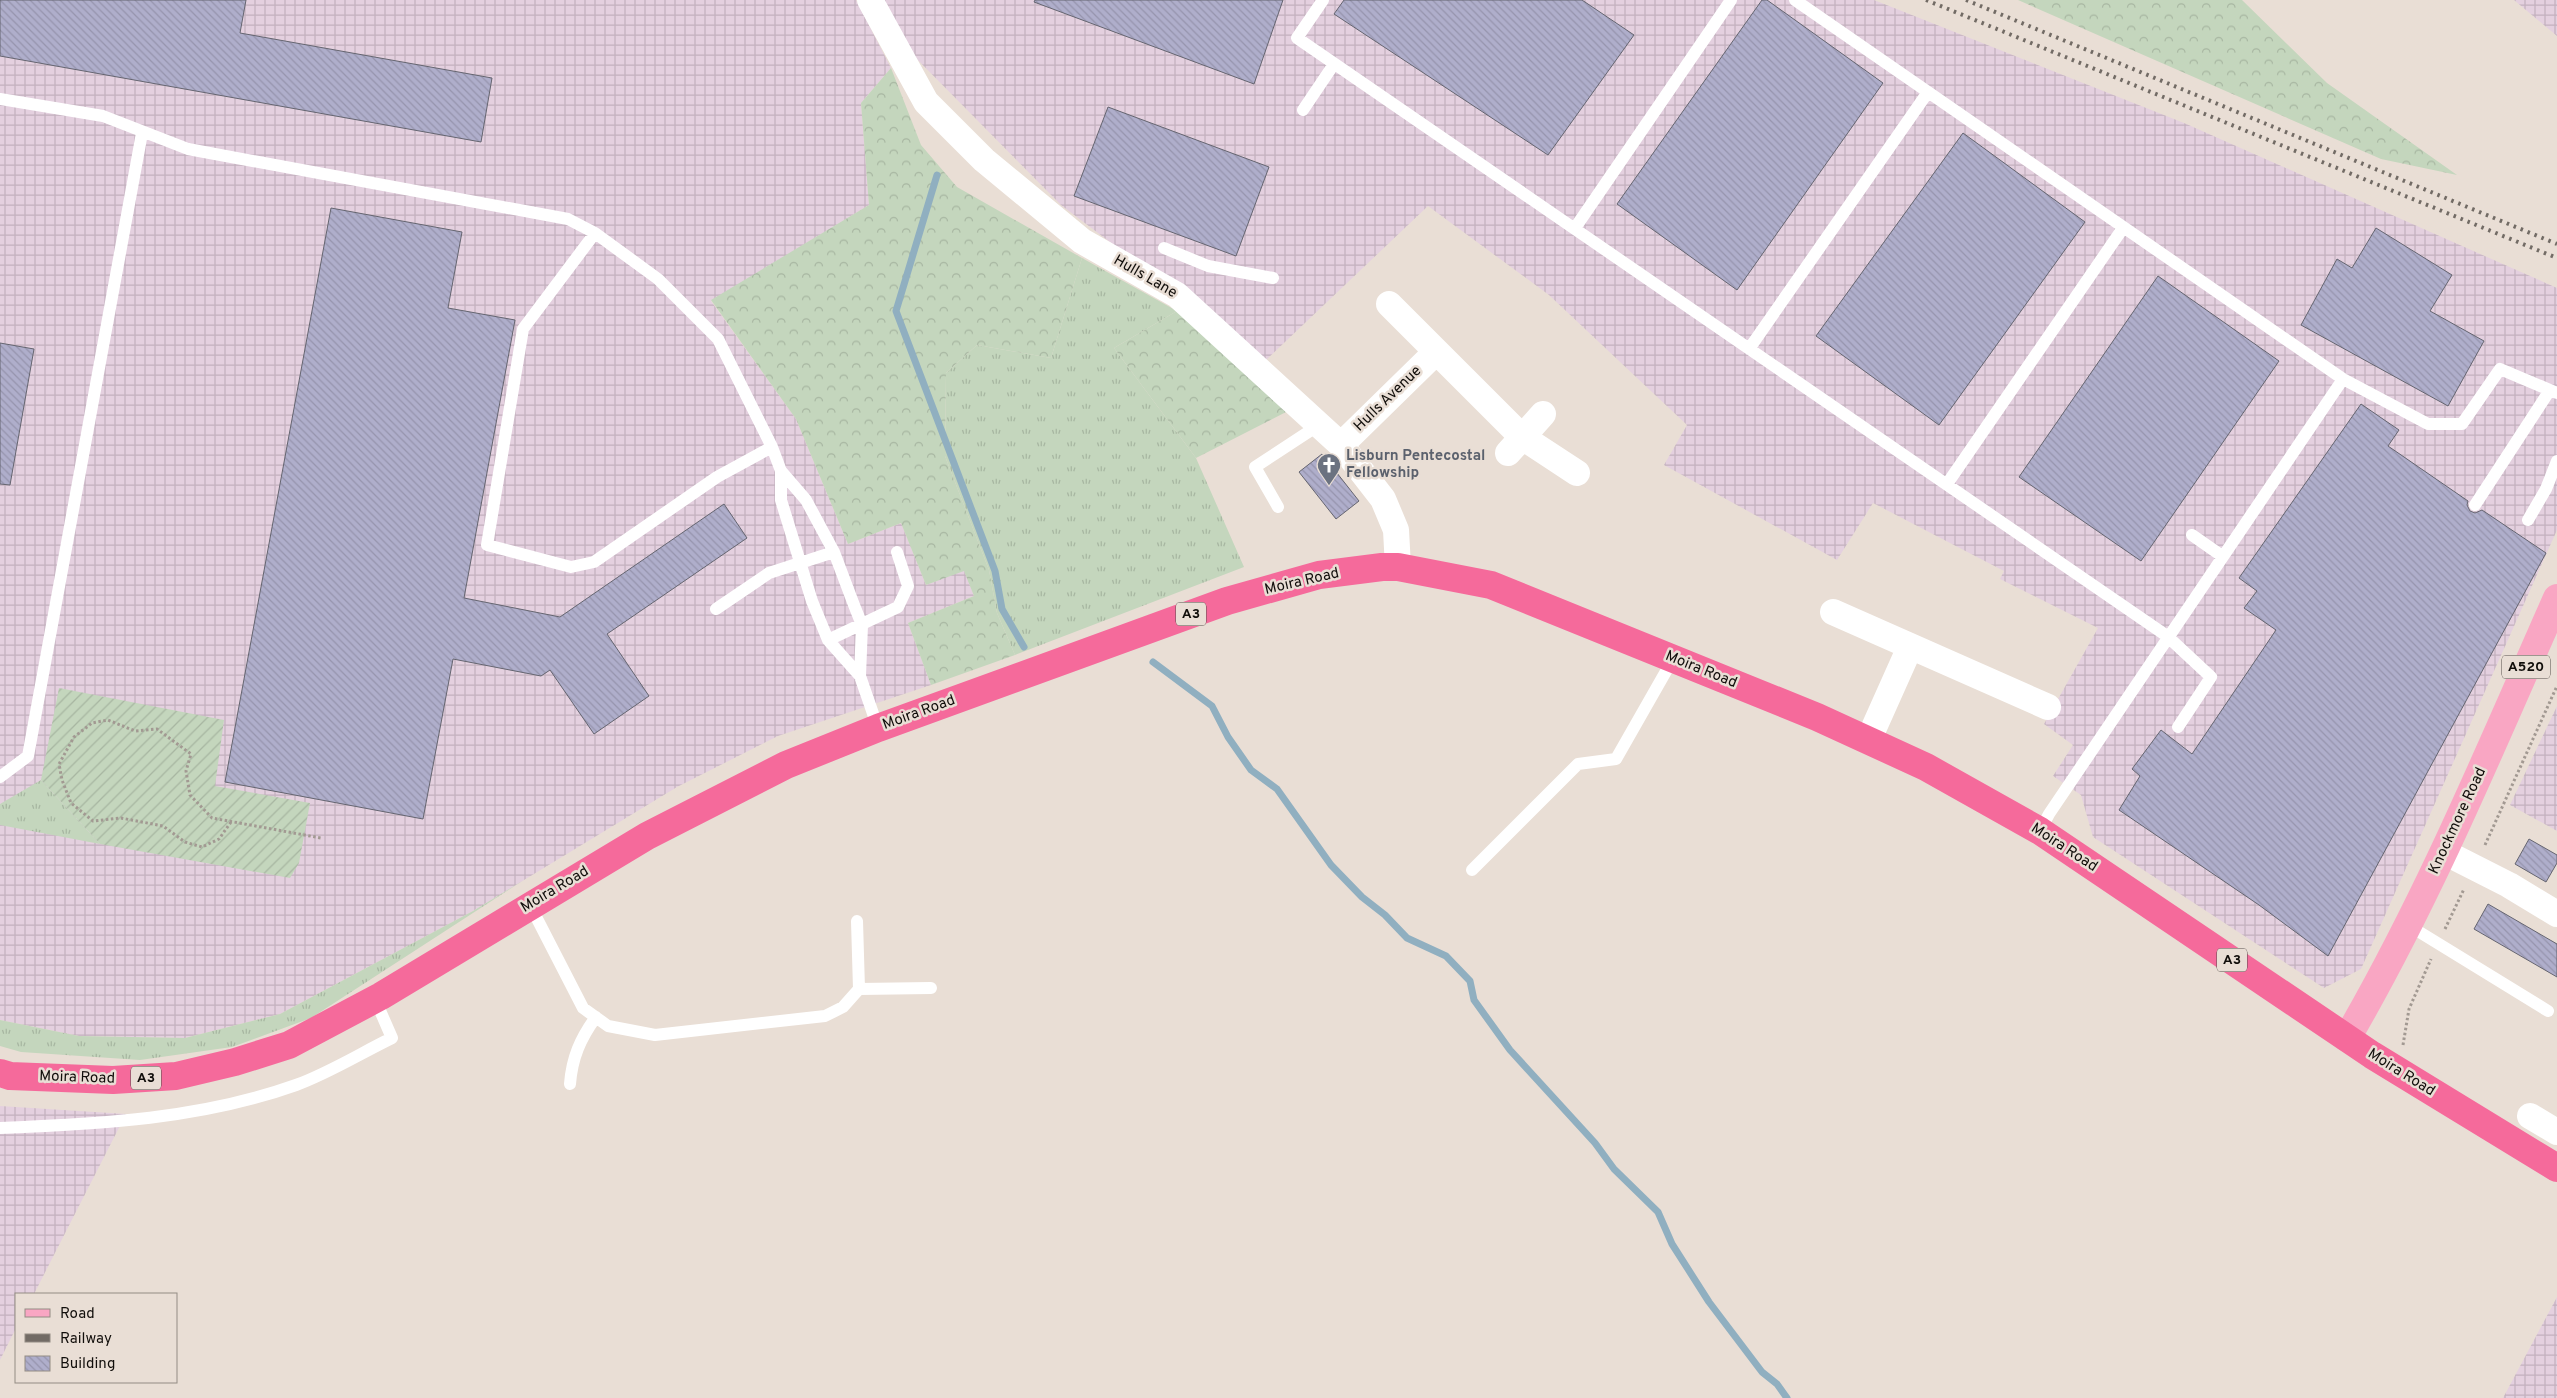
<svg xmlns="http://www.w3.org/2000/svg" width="2557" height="1398" viewBox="0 0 2557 1398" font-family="Overpass,sans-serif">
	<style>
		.industrial { fill: url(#industrial-grid) }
		.grass { fill: url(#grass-tufts) }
		.forest { fill: url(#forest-crowns) }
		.garden { fill: url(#garden-furrows) }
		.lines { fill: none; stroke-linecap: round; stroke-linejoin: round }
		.stream { stroke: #90afc0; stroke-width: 7 }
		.building { fill: url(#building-back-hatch); stroke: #656570 }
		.path { stroke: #a29992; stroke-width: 3; stroke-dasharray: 2.5 2.5; stroke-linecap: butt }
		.lane { stroke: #fff; stroke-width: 12 }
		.street { stroke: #fff; stroke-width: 26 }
		.primary { stroke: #f9a6c3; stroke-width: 28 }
		.highway { stroke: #f56a9b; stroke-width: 28 }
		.rail { stroke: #726b65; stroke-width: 4; stroke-dasharray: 2.5 5; stroke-linecap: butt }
		.labels { text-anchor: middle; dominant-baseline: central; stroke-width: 5; stroke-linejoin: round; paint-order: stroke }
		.shield { fill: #e9ded5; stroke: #524c48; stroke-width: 1 }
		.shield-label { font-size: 14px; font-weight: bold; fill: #110e0b }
		.street-label { font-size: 15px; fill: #110e0b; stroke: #e9ded5 }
		.worship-label { font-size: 15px; font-weight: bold; fill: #5b616d; stroke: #e9ded5; text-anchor: start }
	</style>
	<defs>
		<pattern id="industrial-grid" width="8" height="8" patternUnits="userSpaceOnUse" patternTransform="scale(1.25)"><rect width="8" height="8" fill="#e4d0df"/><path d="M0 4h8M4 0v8" fill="none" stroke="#c3b1be"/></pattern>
		<pattern id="grass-tufts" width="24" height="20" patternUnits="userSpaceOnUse" patternTransform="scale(1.25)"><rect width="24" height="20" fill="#c4d6bd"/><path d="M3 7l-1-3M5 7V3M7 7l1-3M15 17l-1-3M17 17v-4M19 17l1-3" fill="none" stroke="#a7b6a1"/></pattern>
		<pattern id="forest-crowns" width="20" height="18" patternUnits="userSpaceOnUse" patternTransform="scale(1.25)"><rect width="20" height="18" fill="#c4d6bd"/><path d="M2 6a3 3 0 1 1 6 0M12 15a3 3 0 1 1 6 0" fill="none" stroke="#a7b6a1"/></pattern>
		<pattern id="garden-furrows" width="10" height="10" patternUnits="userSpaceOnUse" patternTransform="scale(1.25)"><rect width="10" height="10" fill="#c4d6bd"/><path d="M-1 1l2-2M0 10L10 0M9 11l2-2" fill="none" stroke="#a7b6a1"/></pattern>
		<pattern id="building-back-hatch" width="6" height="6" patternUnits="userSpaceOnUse" patternTransform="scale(1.25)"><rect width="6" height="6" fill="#afaecb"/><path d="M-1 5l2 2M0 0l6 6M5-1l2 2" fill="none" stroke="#9694ad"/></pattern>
	</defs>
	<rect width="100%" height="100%" fill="#e9ded5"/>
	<path class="industrial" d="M 0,0 L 856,0 L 891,68 L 861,103 L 869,205 L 711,301 L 796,419 L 848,544 L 901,523 L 926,585 L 964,570 L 974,596 L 908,623 L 931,685 L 778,736 L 677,787 L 473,911 L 280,1014 L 185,1038 L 79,1036 L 0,1020 Z
		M 880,0 L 1874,0 L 2184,123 L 2557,288 L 2557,530 L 2361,969 L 2324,988 L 2093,837 L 2081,795 L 2053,776 L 2073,745 L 2044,724 L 2098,628 L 2000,579 L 2004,571 L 1873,503 L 1837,560 L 1664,465 L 1687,425 L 1549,295 L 1428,206 L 1266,360 L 1061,205 L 901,43 Z
		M 2514,0 L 2557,0 L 2557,36 Z
		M 2557,706 L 2557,831 L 2510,805 Z
		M 0,1106 L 126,1114 L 34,1294 L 16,1294 L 16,1328 L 0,1360 Z
		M 2557,1297 L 2557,1398 L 2503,1398 Z"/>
	<path class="grass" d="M 1082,258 L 1177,311 L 1114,348 L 1196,458 L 1244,567 L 1015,655 L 997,613 L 989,570 L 945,456 L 946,373 L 977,345 L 1051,358 Z
		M 41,780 L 100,844 L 0,825 L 0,804 Z
		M 524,880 L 311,1018 L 232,1047 L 140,1060 L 21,1052 L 0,1046 L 0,1020 L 79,1036 L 185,1038 L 280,1014 L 473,911 Z"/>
	<path class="forest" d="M 2018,0 L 2242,0 L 2327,83 L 2457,175 L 2381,159 Z
		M 891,68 L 921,145 L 957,187 L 1082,258 L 1051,358 L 977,345 L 946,373 L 945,456 L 989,570 L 997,613 L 1015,655 L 931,685 L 908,623 L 974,596 L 964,571 L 926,585 L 901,523 L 848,544 L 796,419 L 711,300 L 869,205 L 861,103 Z
		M 1177,311 L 1288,411 L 1196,458 L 1114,348 Z"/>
	<path class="garden" d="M 59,688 L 224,720 L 215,786 L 310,803 L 299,863 L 290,878 L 100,844 L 41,780 Z"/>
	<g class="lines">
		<path class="stream" d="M 937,175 L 896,311 L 995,571 L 1002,609 L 1024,647
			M 1153,662 L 1212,706 L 1228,737 L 1251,770 L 1277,789 L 1331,865 L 1362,897 L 1385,915 L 1407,938 L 1446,956 L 1470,981 L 1474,1000 L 1510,1050 L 1595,1143 L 1614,1169 L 1658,1212 L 1672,1244 L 1709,1302 L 1762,1372 L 1777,1384 L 1787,1398"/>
	</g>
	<path class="building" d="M 0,0 L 246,0 L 240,33 L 492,78 L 481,142 L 0,56 Z
		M 1035,0 L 1283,0 L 1254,84 L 1034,2 Z
		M 1344,0 L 1582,0 L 1634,35 L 1548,155 L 1334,14 Z
		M 1762,0 L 1767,0 L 1883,83 L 1737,290 L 1617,204 Z
		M 1108,107 L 1269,167 L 1236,256 L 1074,196 Z
		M 1963,133 L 2085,222 L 1939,425 L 1816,336 Z
		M 331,208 L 462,232 L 448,308 L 515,320 L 464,598 L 560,617 L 724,504 L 747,538 L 607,634 L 649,696 L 594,734 L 550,670 L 541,676 L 453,659 L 423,819 L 225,782 Z
		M 2376,228 L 2452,275 L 2430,311 L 2484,341 L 2448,406 L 2301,325 L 2337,259 L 2352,268 Z
		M 2158,276 L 2279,361 L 2141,561 L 2019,477 Z
		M 0,343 L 34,349 L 10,485 L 0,484 Z
		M 2361,404 L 2399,430 L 2388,446 L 2468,501 L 2467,505 L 2470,511 L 2475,513 L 2482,510 L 2546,553 L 2328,956 L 2259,905 L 2119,810 L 2140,776 L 2132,769 L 2161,730 L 2192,754 L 2276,630 L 2244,608 L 2257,591 L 2239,578 Z
		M 1322,454 L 1359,501 L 1336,519 L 1299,472 Z
		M 2529,839 L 2557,855 L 2557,863 L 2546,882 L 2515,864 Z
		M 2488,904 L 2557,944 L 2557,977 L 2474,929 Z"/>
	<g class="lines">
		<path class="path" d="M 231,822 L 219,839 L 202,847 L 185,842 L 163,826 L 121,818 L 93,821 L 71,803 L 62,780 L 59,764 L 74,737 L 92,723 L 108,720 L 135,731 L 157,729 L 191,754 L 186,771 L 190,795 L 212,818 L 321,838
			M 2485,845 L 2557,686
			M 2445,929 L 2464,889
			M 2403,1045 L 2409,1009 L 2431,959"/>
		<path class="lane" d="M 1323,0 L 1297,38 L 2167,636 L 2211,677 L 2178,727
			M 1795,0 L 2343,379 L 2428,424 L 2462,424 L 2500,369 L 2557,393
			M 0,99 L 103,116 L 188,149 L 568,219 L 595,233 L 658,279 L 718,339 L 772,447 L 781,471 L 781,500 L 812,601 L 828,640 L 860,676
			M 1303,110 L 1334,64
			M 1575,228 L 1731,0
			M 595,233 L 523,329 L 487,545 L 571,567 L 594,562 L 717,477 L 772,447
			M 1164,248 L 1208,266 L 1273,278
			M 1749,349 L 1928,92
			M 781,471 L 806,500 L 834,552 L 854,605 L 862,625 L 860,676 L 878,728
			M 1947,484 L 2123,228
			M 2475,505 L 2550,390
			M 1278,507 L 1255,467 L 1319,425
			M 2528,520 L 2546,489 L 2557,461
			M 2192,535 L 2222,556
			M 716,609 L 769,573 L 834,552
			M 828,640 L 898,607 L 908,586 L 897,552
			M 0,777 L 28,756 L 142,133
			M 2040,831 L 2049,814 L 2343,379
			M 1472,870 L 1578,764 L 1616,759 L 1673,659
			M 530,905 L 583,1008 L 608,1026 L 655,1035 L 825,1016 L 843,1007 L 859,989 L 857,921
			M 2408,925 L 2548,1011
			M 859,989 L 931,988
			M 570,1084 C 572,1058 580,1039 596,1017
			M 0,1128 C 100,1124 201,1119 296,1085 C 329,1073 361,1053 392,1038 L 375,999"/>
		<path class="street" d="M 870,0 L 926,102 L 984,160 L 1082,241 L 1177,295 L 1341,445 L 1383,499 L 1396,530 L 1398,567
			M 1389,304 L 1522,437 L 1577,473
			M 1341,445 L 1436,352
			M 1508,453 L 1543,414
			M 1833,612 L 2048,707
			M 1868,741 L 1910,647
			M 2444,852 L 2509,885 L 2557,914
			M 2530,1116 L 2557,1132"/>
		<path class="primary" d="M 2347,1038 C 2429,897 2491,747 2557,598"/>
		<path class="highway" d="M 0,1073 L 10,1076 L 113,1080 L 176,1076 L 235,1062 L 289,1045 L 381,996 L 647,836 L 786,765 L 878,728 L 1227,601 L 1319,575 L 1382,567 L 1398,567 L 1491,585 L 1817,717 L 1926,767 L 2040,831 L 2372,1055 L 2557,1168"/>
		<path class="rail" d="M 1926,0 L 2557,258
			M 1966,0 L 2557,244"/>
	</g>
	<defs>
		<g id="church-pin" transform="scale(1.25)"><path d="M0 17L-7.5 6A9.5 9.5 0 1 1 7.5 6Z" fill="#6b7280" stroke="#e9ded5"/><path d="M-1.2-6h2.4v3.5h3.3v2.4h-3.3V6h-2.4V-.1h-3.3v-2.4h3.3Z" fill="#fff"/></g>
	</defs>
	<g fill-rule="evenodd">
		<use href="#church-pin" x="1329" y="465"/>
	</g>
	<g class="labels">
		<g class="shield">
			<rect x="1176" y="602.5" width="30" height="23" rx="4"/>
			<rect x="2502" y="655.5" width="48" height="23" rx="4"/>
			<rect x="2217" y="948.5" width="30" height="23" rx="4"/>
			<rect x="131" y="1066.5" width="30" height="23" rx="4"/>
		</g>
		<g class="shield-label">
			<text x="1191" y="614">A3</text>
			<text x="2526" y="667">A520</text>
			<text x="2232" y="960">A3</text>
			<text x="146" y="1078">A3</text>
		</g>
		<g class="street-label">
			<text transform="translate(1145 277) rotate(30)">Hulls Lane</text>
			<text transform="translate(1388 399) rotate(-44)">Hulls Avenue</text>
			<text transform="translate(1302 582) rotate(-13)">Moira Road</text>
			<text transform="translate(1701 670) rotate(22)">Moira Road</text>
			<text transform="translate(919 713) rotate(-20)">Moira Road</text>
			<text transform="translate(2458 821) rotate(-65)">Knockmore Road</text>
			<text transform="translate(2064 848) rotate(33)">Moira Road</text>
			<text transform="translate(555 890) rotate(-31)">Moira Road</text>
			<text transform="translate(2401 1073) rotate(32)">Moira Road</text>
			<text transform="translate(77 1078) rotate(2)">Moira Road</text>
		</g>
		<g class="worship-label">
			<text x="1346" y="456">Lisburn Pentecostal<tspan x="1346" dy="17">Fellowship</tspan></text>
		</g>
	</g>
	<rect x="15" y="1293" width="162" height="90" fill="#e9ded5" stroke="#938b84"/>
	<rect x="25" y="1309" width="25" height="8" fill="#f9a6c3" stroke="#938b84"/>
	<text x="60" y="1318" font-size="15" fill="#110e0b">Road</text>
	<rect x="25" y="1334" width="25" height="8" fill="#726b65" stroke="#938b84"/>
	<text x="60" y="1343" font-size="15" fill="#110e0b">Railway</text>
	<rect x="25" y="1356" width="25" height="15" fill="url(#building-back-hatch)" stroke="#938b84"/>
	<text x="60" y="1368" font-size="15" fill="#110e0b">Building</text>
</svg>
